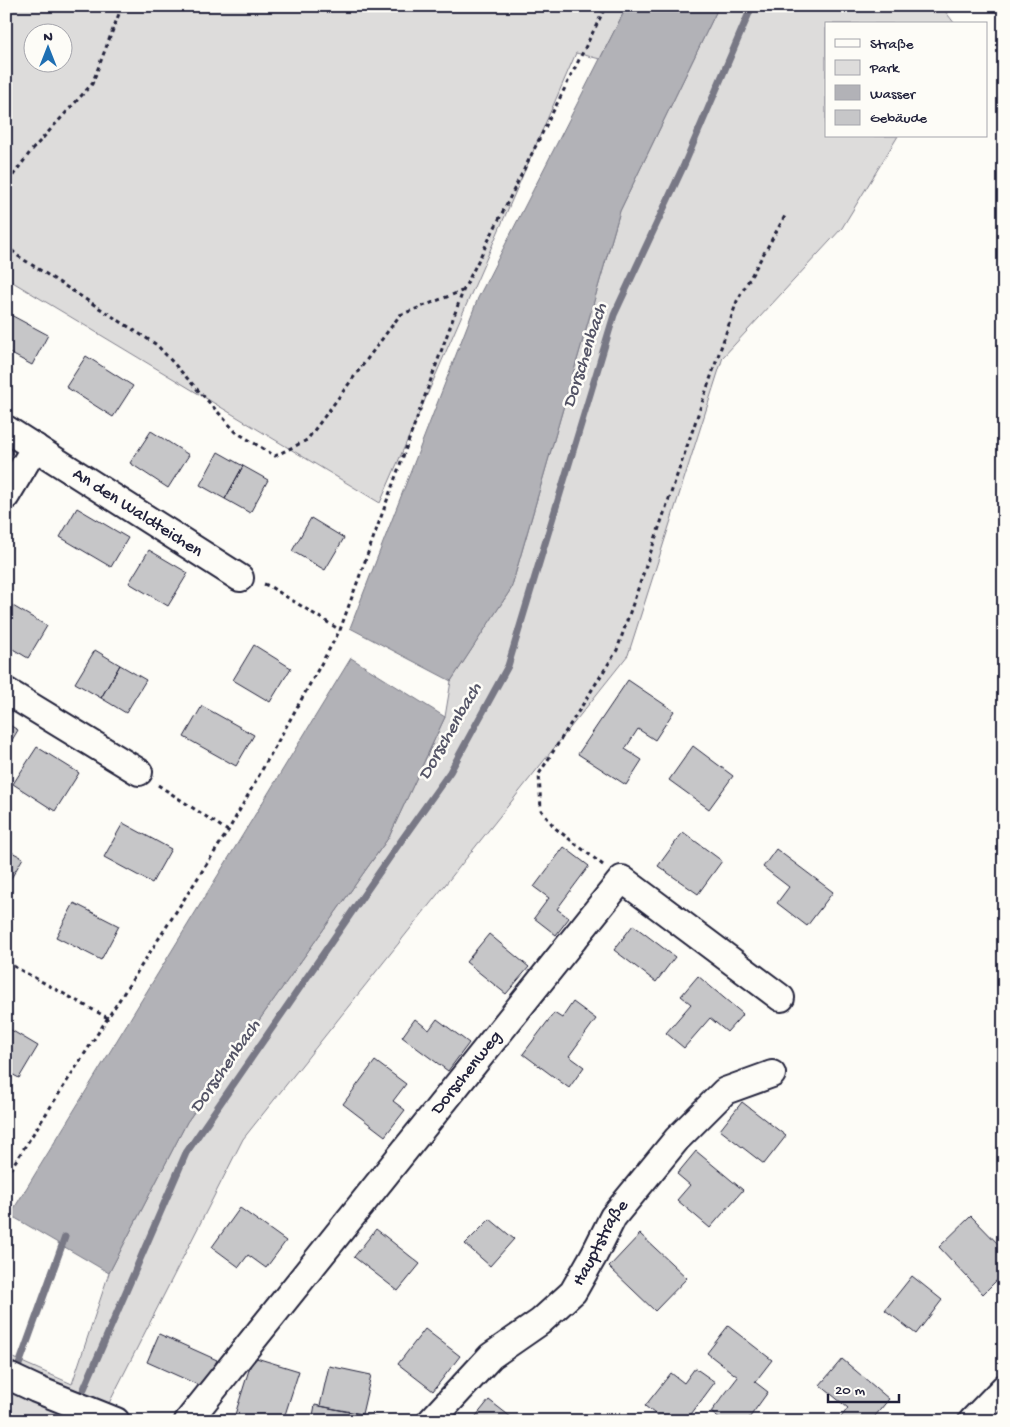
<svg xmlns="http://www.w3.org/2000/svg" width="1010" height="1427" viewBox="0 0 1010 1427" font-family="'Gochi Hand',sans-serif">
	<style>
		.green { fill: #dddcdb; stroke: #807f8b; fill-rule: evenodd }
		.water { fill: #b2b2b7; stroke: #787885 }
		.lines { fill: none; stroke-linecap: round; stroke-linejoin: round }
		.stream { stroke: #787885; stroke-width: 7 }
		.building { fill: #c6c6c8; stroke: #22223b }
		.minor-casing { stroke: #22223b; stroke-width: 30 }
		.path { stroke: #22223b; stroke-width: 3; stroke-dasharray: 4 4; stroke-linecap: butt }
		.minor { stroke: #fdfcf7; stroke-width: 26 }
		.labels { text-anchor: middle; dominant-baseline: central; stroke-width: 5; stroke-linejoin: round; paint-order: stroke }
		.street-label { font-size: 18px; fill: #22223b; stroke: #fdfcf7 }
		.water-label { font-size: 19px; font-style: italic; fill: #545466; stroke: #fdfcf7 }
	</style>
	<rect width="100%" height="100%" fill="#fdfcf7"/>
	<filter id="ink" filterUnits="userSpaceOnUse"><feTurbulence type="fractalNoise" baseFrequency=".02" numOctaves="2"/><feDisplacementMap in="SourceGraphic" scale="10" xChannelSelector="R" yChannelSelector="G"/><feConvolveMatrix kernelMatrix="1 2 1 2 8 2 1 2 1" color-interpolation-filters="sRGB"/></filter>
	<g filter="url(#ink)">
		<path class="green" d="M 6,6 L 627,6 L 600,59 L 576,53 L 380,503 L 6,278 ZM 32,32 L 62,32 L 62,62 L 32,62 Z
			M 719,6 L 941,6 L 955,24 L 826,24 L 826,136 L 898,136 L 842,228 L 723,357 L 628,655 L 243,1139 L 100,1421 L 6,1421 L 6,1355 L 72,1384 L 109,1273 L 187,1122 L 389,837 L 445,717 L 451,681 L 511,589 L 620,211 Z"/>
		<path class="water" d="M 627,6 L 719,6 L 620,211 L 511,589 L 451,681 L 350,628 L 478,298 Z
			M 351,658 L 445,717 L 389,837 L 187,1122 L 109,1273 L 10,1215 Z"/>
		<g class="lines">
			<path class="stream" d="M 16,1373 L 65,1237
				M 6,1399 L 12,1383
				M 70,1421 L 186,1153 L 396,848 L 450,772 L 508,666 L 614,315 L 684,165 L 752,6"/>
		</g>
		<path class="building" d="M 9,314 L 48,335 L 32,365 L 6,351 L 6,320 Z
			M 86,356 L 133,386 L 113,417 L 66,387 Z
			M 151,431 L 189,455 L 168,488 L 130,463 Z
			M 218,452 L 243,466 L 225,499 L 200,485 Z
			M 243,466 L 268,480 L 250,513 L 225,499 Z
			M 77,508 L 128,538 L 111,567 L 60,537 Z
			M 311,518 L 344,538 L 325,570 L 292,551 Z
			M 149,550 L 188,573 L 168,606 L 129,583 Z
			M 6,602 L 47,626 L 28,658 L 6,645 Z
			M 254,645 L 291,668 L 270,702 L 233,680 Z
			M 95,650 L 120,665 L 101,698 L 75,683 Z
			M 120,665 L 146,680 L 126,713 L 101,698 Z
			M 628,680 L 674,711 L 655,740 L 638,729 L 625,749 L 642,760 L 626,785 L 578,754 Z
			M 202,706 L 254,735 L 236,766 L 184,737 Z
			M 6,723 L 18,730 L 6,750 Z
			M 693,746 L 733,776 L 709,809 L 669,780 Z
			M 37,747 L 79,773 L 55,811 L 13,784 Z
			M 123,823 L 171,849 L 152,883 L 104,857 Z
			M 683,832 L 722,861 L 698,894 L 658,866 Z
			M 564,847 L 589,866 L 557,909 L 569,918 L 556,935 L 534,918 L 549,898 L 534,887 Z
			M 6,849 L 23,858 L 6,887 Z
			M 776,849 L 833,892 L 807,926 L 777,903 L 789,887 L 763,867 Z
			M 74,903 L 119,926 L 101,960 L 56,937 Z
			M 633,925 L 675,957 L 656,982 L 614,950 Z
			M 489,934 L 529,967 L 506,994 L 466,962 Z
			M 698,976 L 743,1014 L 727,1032 L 710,1018 L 684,1048 L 666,1033 L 691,1004 L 681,996 Z
			M 573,1002 L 596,1019 L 569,1056 L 584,1067 L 569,1088 L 523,1054 L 554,1013 L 562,1018 Z
			M 415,1019 L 429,1030 L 437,1019 L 469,1043 L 448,1071 L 402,1037 Z
			M 6,1027 L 38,1046 L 19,1078 L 6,1071 Z
			M 375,1061 L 406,1084 L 393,1101 L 405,1110 L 385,1136 L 343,1104 Z
			M 742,1102 L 786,1136 L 764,1164 L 720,1130 Z
			M 696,1151 L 743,1190 L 710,1228 L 677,1200 L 690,1185 L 677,1174 Z
			M 240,1208 L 286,1241 L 266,1268 L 248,1255 L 239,1267 L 212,1247 Z
			M 971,1216 L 1004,1250 L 1004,1285 L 998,1279 L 983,1294 L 939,1247 Z
			M 490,1219 L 514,1239 L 490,1266 L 465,1244 Z
			M 376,1229 L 420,1264 L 398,1291 L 354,1257 Z
			M 640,1234 L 687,1278 L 655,1311 L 609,1267 Z
			M 912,1276 L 942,1300 L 916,1334 L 885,1310 Z
			M 728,1326 L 772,1360 L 755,1382 L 768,1392 L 747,1421 L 722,1421 L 711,1412 L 738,1377 L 707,1353 Z
			M 425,1329 L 460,1356 L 433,1391 L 398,1364 Z
			M 159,1334 L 217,1360 L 205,1388 L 147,1362 Z
			M 253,1357 L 299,1371 L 283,1421 L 233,1421 Z
			M 842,1359 L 889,1399 L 871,1421 L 838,1421 L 848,1408 L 820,1385 Z
			M 329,1366 L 371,1375 L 362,1414 L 320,1406 Z
			M 695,1368 L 715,1382 L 686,1421 L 664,1421 L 645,1406 L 671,1373 L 684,1383 Z
			M 489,1400 L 516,1421 L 472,1421 Z
			M 315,1405 L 377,1418 L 376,1421 L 312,1421 Z"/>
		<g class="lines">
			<g class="minor-casing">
				<g id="minor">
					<path id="s1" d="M 6,429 L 240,578"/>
					<path d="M 6,496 L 35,447"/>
					<path d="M 6,691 L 139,772"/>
					<path d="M 6,1375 L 36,1389 L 116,1421"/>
					<path id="s2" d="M 188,1421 L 622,879 L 781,998"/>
					<path id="s3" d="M 431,1421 L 491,1356 L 540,1322 L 573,1292 L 594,1255 L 613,1217 L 677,1139 L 725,1091 L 772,1074"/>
					<path d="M 972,1421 L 1004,1388"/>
				</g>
			</g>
			<path class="path" d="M 6,190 L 11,178 L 31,151 L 92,84 L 122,6
				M 6,245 L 18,256 L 157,345 L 236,432 L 275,456 L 307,440 L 400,315 L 462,291
				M 264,584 L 269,586 L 340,630
				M 158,785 L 228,831
				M 603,865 L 555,828 L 541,810 L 539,774 L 617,650 L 737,301 L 785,216
				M 6,962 L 108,1018
				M 6,1176 L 228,831 L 340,630 L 463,291 L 606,6"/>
			<use href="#minor" class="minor"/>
		</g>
	</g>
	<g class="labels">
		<g class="street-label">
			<text stroke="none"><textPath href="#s1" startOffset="156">An den Waldteichen</textPath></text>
			<text stroke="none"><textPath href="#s2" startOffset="446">Dorschenweg</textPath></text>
			<text stroke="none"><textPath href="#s3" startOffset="249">Hauptstraße</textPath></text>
		</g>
		<g class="water-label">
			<text transform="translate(586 356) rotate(-72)">Dorschenbach</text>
			<text transform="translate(451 732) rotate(-60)">Dorschenbach</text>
			<text transform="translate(226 1067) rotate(-55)">Dorschenbach</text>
		</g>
	</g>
	<rect width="1010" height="1427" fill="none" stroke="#fdfcf7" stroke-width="25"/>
	<rect x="12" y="12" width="985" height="1402" fill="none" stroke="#22223b" stroke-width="2" filter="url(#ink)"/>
	<rect x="825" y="22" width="162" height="115" fill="#fdfcf7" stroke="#a5a5ac"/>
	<rect x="835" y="39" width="25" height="8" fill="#fdfcf7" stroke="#a5a5ac"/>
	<text x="870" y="48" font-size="15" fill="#22223b">Straße</text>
	<rect x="835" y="60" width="25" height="15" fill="#dddcdb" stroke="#a5a5ac"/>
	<text x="870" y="72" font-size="15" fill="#22223b">Park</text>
	<rect x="835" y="85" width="25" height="15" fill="#b2b2b7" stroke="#a5a5ac"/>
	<text x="870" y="98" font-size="15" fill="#22223b">Wasser</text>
	<rect x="835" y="110" width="25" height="15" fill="#c6c6c8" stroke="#a5a5ac"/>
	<text x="870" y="122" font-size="15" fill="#22223b">Gebäude</text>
	<g transform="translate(48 48)"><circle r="24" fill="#fdfcf7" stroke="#a5a5ac"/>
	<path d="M0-4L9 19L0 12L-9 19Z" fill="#1f6fb2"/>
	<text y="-8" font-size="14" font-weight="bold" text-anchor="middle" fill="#22223b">N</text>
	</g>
	<path d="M828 1394v8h71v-8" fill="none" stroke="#22223b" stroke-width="2.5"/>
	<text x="835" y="1394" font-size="15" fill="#22223b" stroke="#fdfcf7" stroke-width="4" paint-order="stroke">20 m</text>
</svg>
